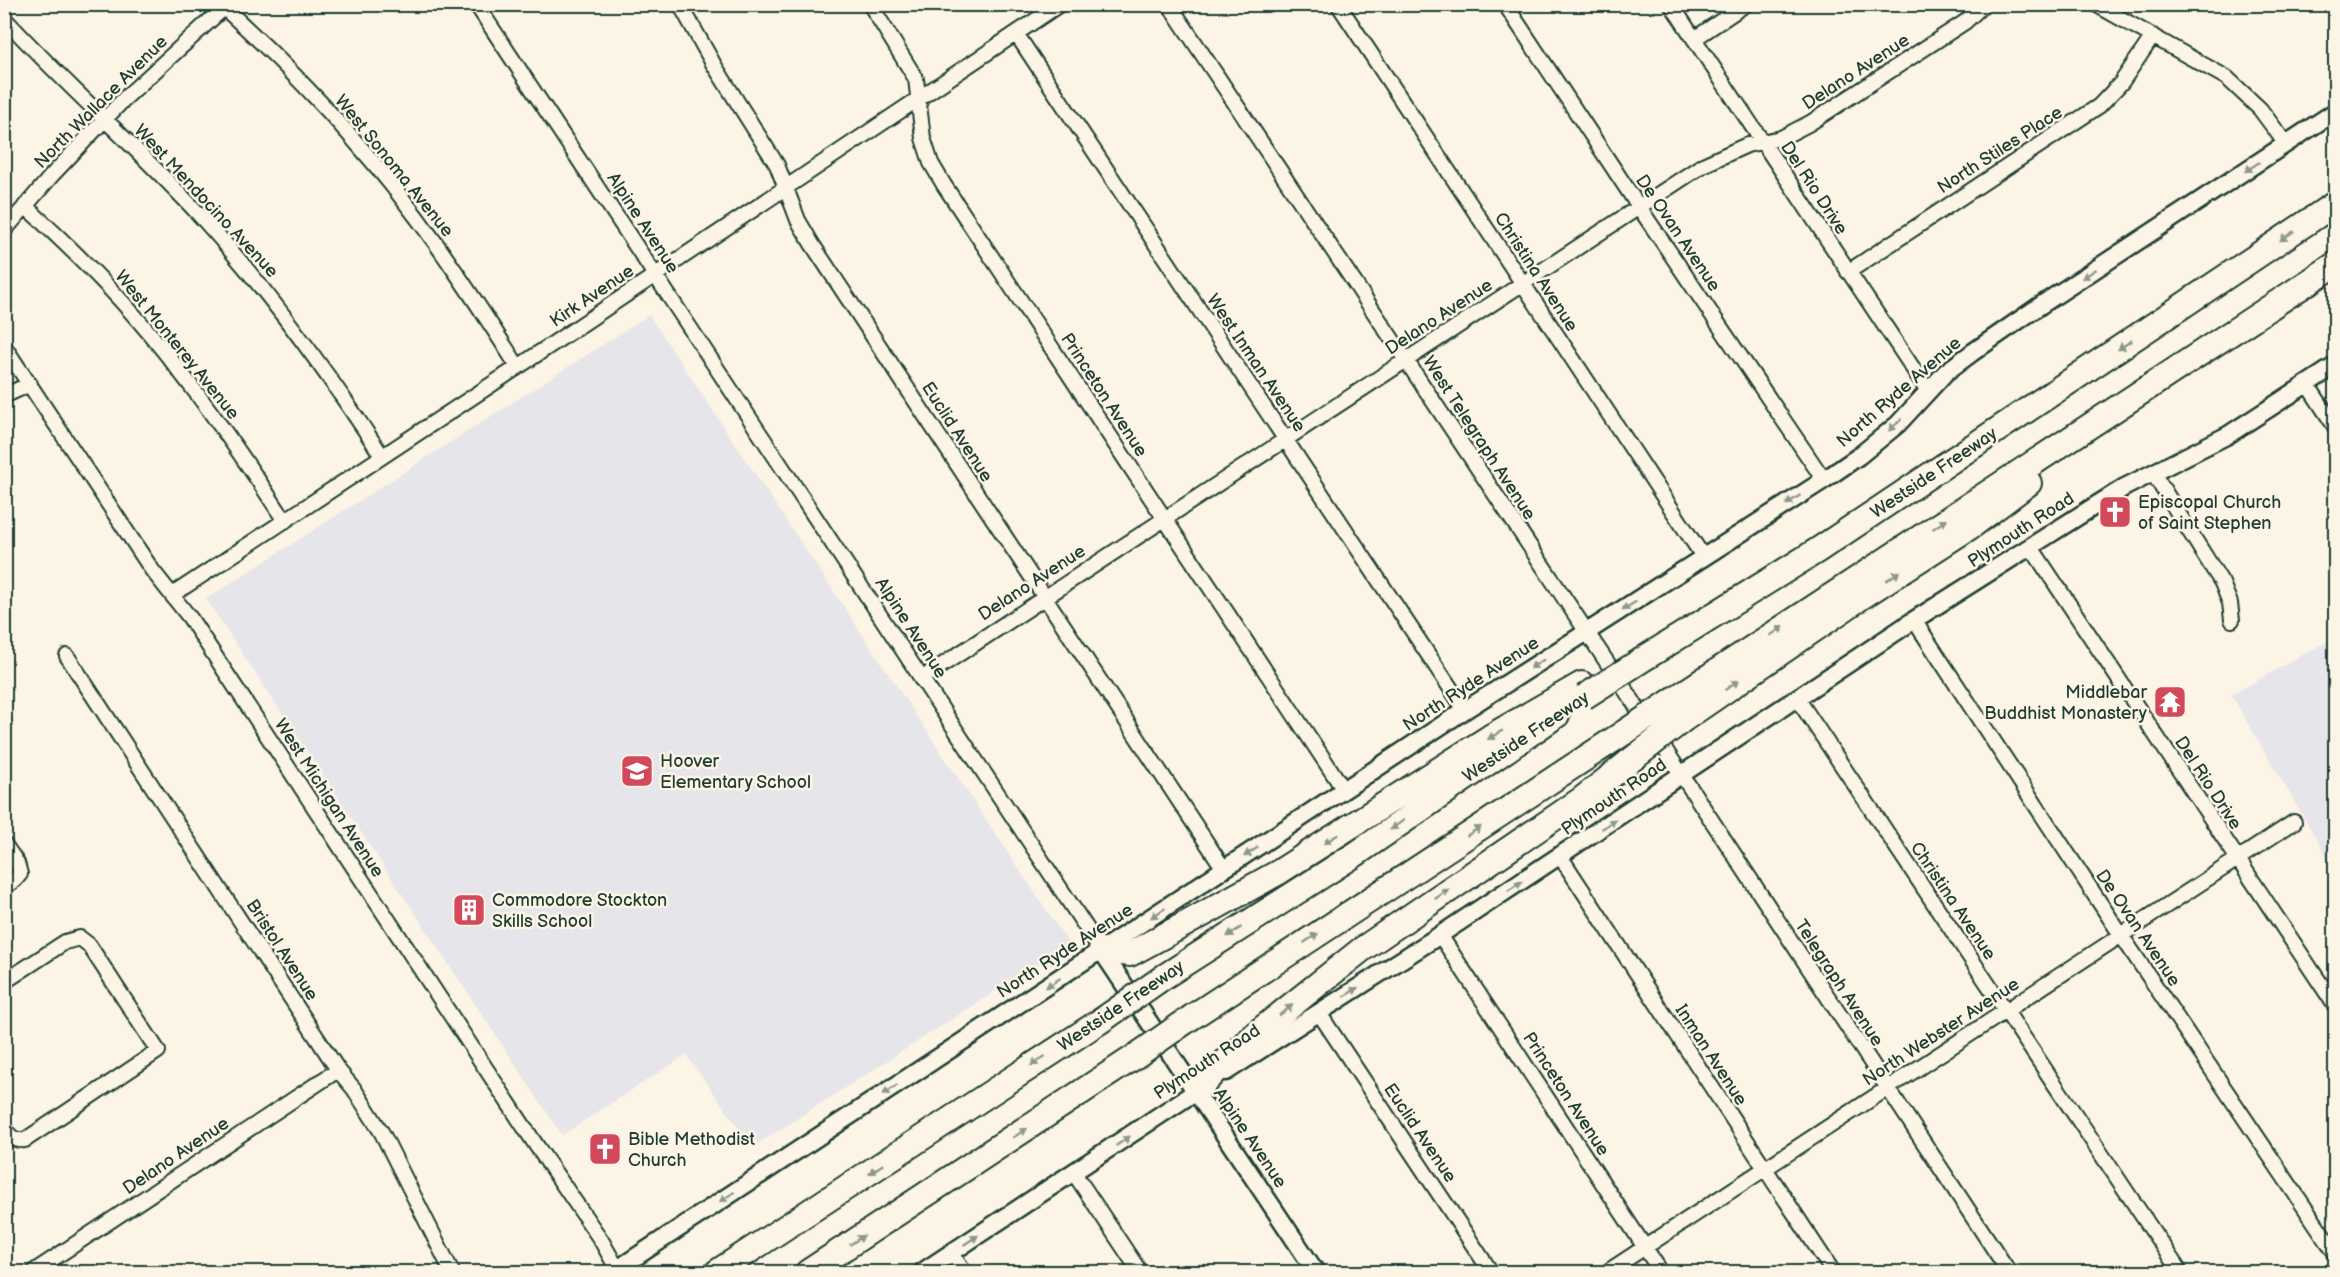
<svg xmlns="http://www.w3.org/2000/svg" width="2340" height="1277" viewBox="0 0 2340 1277" font-family="'Balsamiq Sans',sans-serif">
	<style>
		.built { fill: #e6e5e9 }
		.lines { fill: none; stroke-linecap: round; stroke-linejoin: round }
		.minor-casing { stroke: #1f3d34; stroke-width: 18 }
		.tertiary-casing { stroke: #1f3d34; stroke-width: 21 }
		.motorway-casing { stroke: #1f3d34; stroke-width: 28 }
		.minor { stroke: #fcf5e5; stroke-width: 14 }
		.tertiary { stroke: #fcf5e5; stroke-width: 16 }
		.motorway { stroke: #fcf5e5; stroke-width: 24 }
		.motorway-bridge-casing { stroke: #1f3d34; stroke-width: 28; stroke-linecap: butt }
		.motorway-bridge { stroke: #fcf5e5; stroke-width: 24 }
		.oneway { fill: #8e998c }
		.labels { text-anchor: middle; dominant-baseline: central; stroke-width: 5; stroke-linejoin: round; paint-order: stroke }
		.street-label { font-size: 18px; fill: #1f3d34; stroke: #fcf5e5 }
		.poi-label { font-size: 18px; fill: #1f3d34; stroke: #fcf5e5; text-anchor: start }
	</style>
	<rect width="100%" height="100%" fill="#fcf5e5"/>
	<filter id="ink" filterUnits="userSpaceOnUse"><feTurbulence type="fractalNoise" baseFrequency=".0167" numOctaves="2"/><feDisplacementMap in="SourceGraphic" scale="12" xChannelSelector="R" yChannelSelector="G"/><feConvolveMatrix kernelMatrix="1 2 1 2 8 2 1 2 1" color-interpolation-filters="sRGB"/></filter>
	<g filter="url(#ink)">
		<path class="built" d="M 649,315 L 1069,944 L 753,1147 L 686,1055 L 562,1135 L 206,599 Z
			M 2335,637 L 2335,870 L 2231,695 Z"/>
		<g class="lines">
			<g class="minor-casing">
				<path id="minor" d="M 220,4 C 300,76 375,158 437,245 C 465,285 492,326 518,367
					M 476,4 L 1101,950
					M 680,4 L 714,65 L 777,165 L 798,220 L 812,244 L 1224,869
					M 870,4 L 916,79 L 923,138 L 931,163 L 944,185 L 1344,790
					M 1169,4 L 1660,742 L 2009,1272
					M 1338,4 L 1704,558
					M 1505,4 L 1639,207 L 1824,480
					M 1671,4 L 1928,391
					M 2095,4 L 2227,78 L 2260,109 L 2286,144
					M 4,18 C 68,88 141,150 205,221 C 271,294 328,373 382,456
					M 1017,35 L 1465,710
					M 1694,39 L 1746,4
					M 25,206 C 69,246 112,288 150,334 C 199,393 243,456 285,521
					M 4,231 L 53,174 L 125,98 L 228,4
					M 1848,272 L 2099,106 L 2121,83 L 2153,36
					M 4,346 L 152,570 L 190,618 L 536,1145 L 601,1240 L 619,1272
					M 2307,384 L 2336,428
					M 4,396 L 30,384
					M 2153,473 L 2222,583 L 2230,603 L 2232,620
					M 2031,547 L 2336,1007
					M 172,595 L 518,367 L 1060,4
					M 1914,620 L 2121,935 L 2336,1254
					M 67,656 L 338,1070 L 354,1089 L 382,1133 L 452,1272
					M 921,679 L 1703,165 L 1747,145 L 1781,138 L 1810,123 L 1965,22 L 1984,4
					M 1797,698 L 2180,1272
					M 4,844 L 17,863 L 20,874 L 15,880 L 4,887
					M 1560,856 L 1833,1272
					M 1440,935 L 1661,1272
					M 4,982 L 65,942 L 80,938 L 89,945 L 158,1051 L 25,1140 C 14,1141 10,1137 4,1128
					M 1319,1013 L 1491,1272
					M 1074,1173 L 1140,1272
					M 952,1253 L 964,1272
					M 33,1272 L 338,1070
					M 1607,1272 L 2294,822"/>
			</g>
			<g class="tertiary-casing">
				<path id="tertiary" d="M 1101,950 L 1316,1272
					M 1226,1072 L 1440,935 L 1914,620 L 2093,507 L 2125,487 L 2228,435 L 2336,365
					M 613,1272 L 1465,710 L 1824,480 L 1859,456 L 1898,424 L 1946,372 L 1973,352 L 2041,305 L 2336,111
					M 922,1272 L 1204,1086"/>
			</g>
			<g class="motorway-casing">
				<path id="motorway" d="M 1648,656 L 1818,550 L 2336,203
					M 1676,698 L 2336,264
					M 1684,719 L 1860,598 L 1973,525 L 2029,483
					M 1101,950 L 1130,954 L 1180,927 L 1279,872 L 1490,737 L 1582,684
					M 1165,976 L 1356,854 L 1557,715
					M 1192,1017 L 1625,732
					M 1196,1092 L 1216,1070 L 1258,1032 L 1361,950 L 1582,799 L 1630,761
					M 717,1272 L 1105,1018
					M 808,1272 L 1133,1058"/>
			</g>
			<use href="#minor" class="minor"/>
			<use href="#tertiary" class="tertiary"/>
			<use href="#motorway" class="motorway"/>
			<g class="motorway-bridge-casing">
				<path id="motorway-bridge" d="M 1584,697 L 1648,656
					M 1625,732 L 1676,698
					M 1630,761 L 1684,719
					M 1105,1018 L 1165,976
					M 1133,1058 L 1192,1017"/>
			</g>
			<use href="#motorway-bridge" class="motorway-bridge"/>
		</g>
		<defs><path id="oneway-solid" d="M-6-.8H1V-3.2L6.5 0L1 3.2V.8H-6Z" transform="scale(1.5)"/></defs>
		<g class="oneway">
			<use href="#oneway-solid" transform="translate(2252 167) rotate(147)"/>
			<use href="#oneway-solid" transform="translate(2287 236) rotate(146)"/>
			<use href="#oneway-solid" transform="translate(2089 274) rotate(147)"/>
			<use href="#oneway-solid" transform="translate(2125 345) rotate(146)"/>
			<use href="#oneway-solid" transform="translate(1895 425) rotate(137)"/>
			<use href="#oneway-solid" transform="translate(1793 500) rotate(147)"/>
			<use href="#oneway-solid" transform="translate(1940 524) rotate(-33)"/>
			<use href="#oneway-solid" transform="translate(1893 576) rotate(-33)"/>
			<use href="#oneway-solid" transform="translate(1629 606) rotate(148)"/>
			<use href="#oneway-solid" transform="translate(1777 631) rotate(-33)"/>
			<use href="#oneway-solid" transform="translate(1537 664) rotate(147)"/>
			<use href="#oneway-solid" transform="translate(1732 685) rotate(-35)"/>
			<use href="#oneway-solid" transform="translate(1495 735) rotate(149)"/>
			<use href="#oneway-solid" transform="translate(1609 824) rotate(-34)"/>
			<use href="#oneway-solid" transform="translate(1397 825) rotate(145)"/>
			<use href="#oneway-solid" transform="translate(1474 831) rotate(-33)"/>
			<use href="#oneway-solid" transform="translate(1331 839) rotate(148)"/>
			<use href="#oneway-solid" transform="translate(1251 852) rotate(147)"/>
			<use href="#oneway-solid" transform="translate(1515 886) rotate(-33)"/>
			<use href="#oneway-solid" transform="translate(1442 894) rotate(-35)"/>
			<use href="#oneway-solid" transform="translate(1158 913) rotate(146)"/>
			<use href="#oneway-solid" transform="translate(1234 932) rotate(147)"/>
			<use href="#oneway-solid" transform="translate(1311 938) rotate(-33)"/>
			<use href="#oneway-solid" transform="translate(1053 983) rotate(147)"/>
			<use href="#oneway-solid" transform="translate(1351 992) rotate(-33)"/>
			<use href="#oneway-solid" transform="translate(1286 1010) rotate(-38)"/>
			<use href="#oneway-solid" transform="translate(1038 1061) rotate(147)"/>
			<use href="#oneway-solid" transform="translate(890 1090) rotate(147)"/>
			<use href="#oneway-solid" transform="translate(1020 1133) rotate(-33)"/>
			<use href="#oneway-solid" transform="translate(1123 1141) rotate(-34)"/>
			<use href="#oneway-solid" transform="translate(876 1169) rotate(147)"/>
			<use href="#oneway-solid" transform="translate(727 1197) rotate(147)"/>
			<use href="#oneway-solid" transform="translate(857 1240) rotate(-33)"/>
			<use href="#oneway-solid" transform="translate(971 1240) rotate(-33)"/>
		</g>
	</g>
	<defs>
		<g id="church-square" transform="scale(1.725)"><rect x="-9" y="-9" width="18" height="18" rx="4" fill="#d1495b" stroke="#fcf5e5"/><path d="M-1.2-6h2.4v3.5h3.3v2.4h-3.3V6h-2.4V-.1h-3.3v-2.4h3.3Z" fill="#fff"/></g>
		<g id="temple-square" transform="scale(1.725)"><rect x="-9" y="-9" width="18" height="18" rx="4" fill="#d1495b" stroke="#fcf5e5"/><path d="M0-6L5-2H3V0L6.5 2.5H4V6H1.5V3h-3V6H-4V2.5H-6.5L-3 0V-2H-5Z" fill="#fff"/></g>
		<g id="school-square" transform="scale(1.725)"><rect x="-9" y="-9" width="18" height="18" rx="4" fill="#d1495b" stroke="#fcf5e5"/><path d="M0-5L7-2L0 1L-7-2ZM-4 1L0 2.5L4 1V4Q0 6-4 4Z" fill="#fff"/></g>
		<g id="building-square" transform="scale(1.725)"><rect x="-9" y="-9" width="18" height="18" rx="4" fill="#d1495b" stroke="#fcf5e5"/><path d="M-4-6H4V6H1V3H-1V6H-4ZM-2.5-4.3h1.7v1.8h-1.7ZM.8-4.3h1.7v1.8H.8ZM-2.5-1h1.7V.8h-1.7ZM.8-1h1.7V.8H.8Z" fill="#fff"/></g>
	</defs>
	<g fill-rule="evenodd">
		<use href="#church-square" x="2115" y="512"/>
		<use href="#temple-square" x="2170" y="702"/>
		<use href="#school-square" x="637" y="771"/>
		<use href="#building-square" x="469" y="910"/>
		<use href="#church-square" x="605" y="1149"/>
	</g>
	<g class="labels">
		<g class="street-label">
			<text transform="translate(1856 72) rotate(-33)">Delano Avenue</text>
			<text transform="translate(101 102) rotate(-45)">North Wallace Avenue</text>
			<text transform="translate(2000 150) rotate(-33)">North Stiles Place</text>
			<text transform="translate(394 166) rotate(51)">West Sonoma Avenue</text>
			<text transform="translate(1814 188) rotate(57)">Del Rio Drive</text>
			<text transform="translate(206 201) rotate(47)">West Mendocino Avenue</text>
			<text transform="translate(643 223) rotate(57)">Alpine Avenue</text>
			<text transform="translate(1678 233) rotate(56)">De Ovan Avenue</text>
			<text transform="translate(1536 272) rotate(57)">Christina Avenue</text>
			<text transform="translate(592 296) rotate(-34)">Kirk Avenue</text>
			<text transform="translate(1439 317) rotate(-33)">Delano Avenue</text>
			<text transform="translate(177 345) rotate(51)">West Monterey Avenue</text>
			<text transform="translate(1256 363) rotate(56)">West Inman Avenue</text>
			<text transform="translate(1899 392) rotate(-41)">North Ryde Avenue</text>
			<text transform="translate(1104 395) rotate(57)">Princeton Avenue</text>
			<text transform="translate(957 432) rotate(57)">Euclid Avenue</text>
			<text transform="translate(1479 438) rotate(57)">West Telegraph Avenue</text>
			<text transform="translate(1934 473) rotate(-34)">Westside Freeway</text>
			<text transform="translate(2021 530) rotate(-33)">Plymouth Road</text>
			<text transform="translate(1032 583) rotate(-33)">Delano Avenue</text>
			<text transform="translate(911 628) rotate(57)">Alpine Avenue</text>
			<text transform="translate(1471 684) rotate(-33)">North Ryde Avenue</text>
			<text transform="translate(1526 737) rotate(-34)">Westside Freeway</text>
			<text transform="translate(2208 783) rotate(57)">Del Rio Drive</text>
			<text transform="translate(1614 797) rotate(-34)">Plymouth Road</text>
			<text transform="translate(329 798) rotate(57)">West Michigan Avenue</text>
			<text transform="translate(1953 901) rotate(56)">Christina Avenue</text>
			<text transform="translate(2138 928) rotate(56)">De Ovan Avenue</text>
			<text transform="translate(282 950) rotate(57)">Bristol Avenue</text>
			<text transform="translate(1065 951) rotate(-33)">North Ryde Avenue</text>
			<text transform="translate(1839 983) rotate(57)">Telegraph Avenue</text>
			<text transform="translate(1121 1006) rotate(-34)">Westside Freeway</text>
			<text transform="translate(1941 1032) rotate(-33)">North Webster Avenue</text>
			<text transform="translate(1711 1055) rotate(57)">Inman Avenue</text>
			<text transform="translate(1207 1062) rotate(-33)">Plymouth Road</text>
			<text transform="translate(1566 1094) rotate(57)">Princeton Avenue</text>
			<text transform="translate(1420 1133) rotate(56)">Euclid Avenue</text>
			<text transform="translate(1250 1138) rotate(56)">Alpine Avenue</text>
			<text transform="translate(176 1156) rotate(-34)">Delano Avenue</text>
		</g>
		<g class="poi-label">
			<text x="2138" y="502">Episcopal Church<tspan x="2138" dy="21">of Saint Stephen</tspan></text>
			<text x="2147" y="692" text-anchor="end">Middlebar<tspan x="2147" dy="21">Buddhist Monastery</tspan></text>
			<text x="660" y="761">Hoover<tspan x="660" dy="21">Elementary School</tspan></text>
			<text x="492" y="900">Commodore Stockton<tspan x="492" dy="21">Skills School</tspan></text>
			<text x="628" y="1139">Bible Methodist<tspan x="628" dy="21">Church</tspan></text>
		</g>
	</g>
	<rect width="2340" height="1277" fill="none" stroke="#fcf5e5" stroke-width="24"/>
	<rect x="12" y="12" width="2316" height="1253" fill="none" stroke="#1f3d34" stroke-width="2" filter="url(#ink)"/>
</svg>
